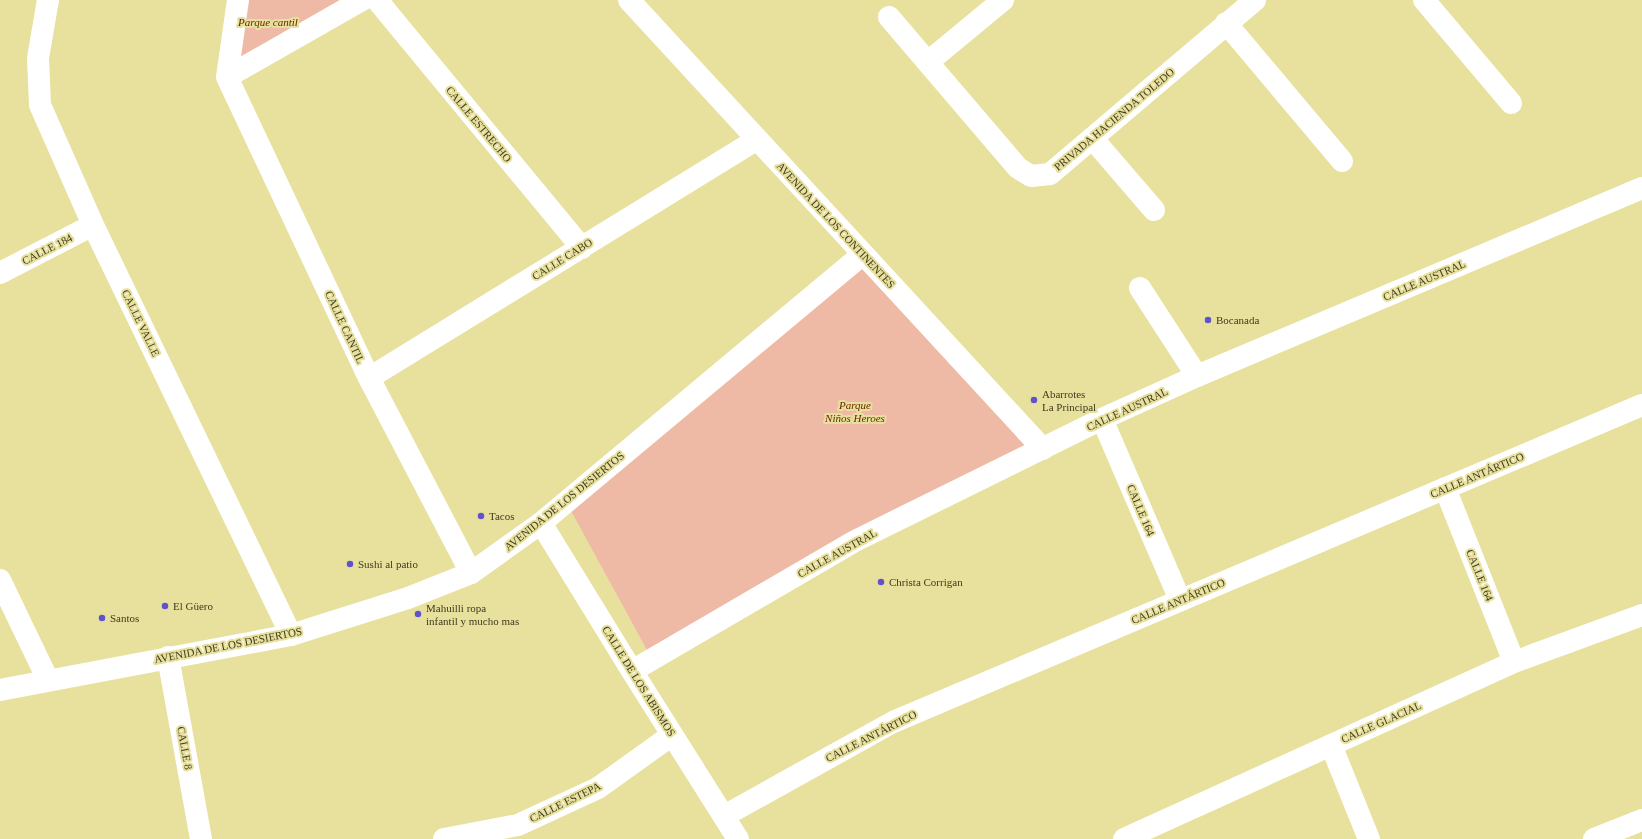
<svg xmlns="http://www.w3.org/2000/svg" width="1642" height="839" viewBox="0 0 1642 839" font-family="Georgia,serif">
	<style>
		.green { fill: #efbaa5 }
		.lines { fill: none; stroke-linecap: round; stroke-linejoin: round }
		.minor { stroke: #fff; stroke-width: 22 }
		.tertiary { stroke: #fff; stroke-width: 22 }
		.poi-dot { fill: #5f53cc; stroke: #e8e09d; stroke-width: 1.5 }
		.labels { text-anchor: middle; dominant-baseline: central; stroke-width: 4; stroke-linejoin: round; paint-order: stroke }
		.park-label { font-size: 11px; font-style: italic; fill: #6b2502; stroke: #e8e09d }
		.street-label { font-size: 11px; fill: #3e3b1f; stroke: #e8e09d }
		.poi-label { font-size: 11px; fill: #3e3b1f; stroke: #e8e09d; text-anchor: start }
	</style>
	<rect width="100%" height="100%" fill="#e8e09d"/>
	<path class="green" d="M 248,0 L 353,0 L 238,64 Z
		M 867,261 L 1031,446 L 647,650 L 570,509 Z"/>
	<g class="lines">
		<path class="minor" d="M 48,0 L 38,58 L 40,105 L 93,225 L 291,635
			M 238,0 L 227,77 L 369,378 L 471,573
			M 377,0 L 582,248
			M 629,0 L 1043,449
			M 1424,0 L 1511,103
			M 889,17 L 1018,168 L 1031,176 L 1050,174 L 1255,0
			M 1226,23 L 1342,161
			M 928,62 L 1003,0
			M 227,77 L 362,0
			M 1092,138 L 1154,210
			M 0,273 L 93,225
			M 1140,288 L 1197,376
			M 369,378 L 756,140
			M 1102,419 L 1180,600
			M 1445,488 L 1514,662
			M 541,523 L 863,254
			M 0,580 L 48,680
			M 168,657 L 201,839
			M 1331,745 L 1369,839
			M 724,816 L 893,722 L 1642,405
			M 444,839 L 518,825 L 598,788 L 672,735
			M 1124,839 L 1514,662 L 1642,615
			M 1594,839 L 1642,820"/>
		<path class="tertiary" d="M 632,671 L 855,541 L 1102,419 L 1197,376 L 1642,188
			M 0,690 L 291,635 L 408,598 L 471,573 L 541,523 L 632,671 L 738,839"/>
	</g>
	<g class="poi-dot">
		<circle cx="1208" cy="320" r="4"/>
		<circle cx="1034" cy="400" r="4"/>
		<circle cx="481" cy="516" r="4"/>
		<circle cx="350" cy="564" r="4"/>
		<circle cx="881" cy="582" r="4"/>
		<circle cx="165" cy="606" r="4"/>
		<circle cx="418" cy="614" r="4"/>
		<circle cx="102" cy="618" r="4"/>
	</g>
	<g class="labels">
		<g class="park-label">
			<text x="268" y="22">Parque cantil</text>
			<text x="855" y="405">Parque<tspan x="855" dy="13">Niños Heroes</tspan></text>
		</g>
		<g class="street-label">
			<text transform="translate(1114 119) rotate(-40)">PRIVADA HACIENDA TOLEDO</text>
			<text transform="translate(479 124) rotate(50)">CALLE ESTRECHO</text>
			<text transform="translate(836 225) rotate(47)">AVENIDA DE LOS CONTINENTES</text>
			<text transform="translate(47 249) rotate(-27)">CALLE 184</text>
			<text transform="translate(562 259) rotate(-32)">CALLE CABO</text>
			<text transform="translate(1424 280) rotate(-23)">CALLE AUSTRAL</text>
			<text transform="translate(141 323) rotate(64)">CALLE VALLE</text>
			<text transform="translate(345 327) rotate(65)">CALLE CANTIL</text>
			<text transform="translate(1127 409) rotate(-25)">CALLE AUSTRAL</text>
			<text transform="translate(1477 475) rotate(-23)">CALLE ANTÁRTICO</text>
			<text transform="translate(564 501) rotate(-39)">AVENIDA DE LOS DESIERTOS</text>
			<text transform="translate(1141 510) rotate(67)">CALLE 164</text>
			<text transform="translate(837 553) rotate(-29)">CALLE AUSTRAL</text>
			<text transform="translate(1480 575) rotate(68)">CALLE 164</text>
			<text transform="translate(1178 601) rotate(-23)">CALLE ANTÁRTICO</text>
			<text transform="translate(228 645) rotate(-11)">AVENIDA DE LOS DESIERTOS</text>
			<text transform="translate(639 681) rotate(58)">CALLE DE LOS ABISMOS</text>
			<text transform="translate(1381 722) rotate(-24)">CALLE GLACIAL</text>
			<text transform="translate(871 736) rotate(-27)">CALLE ANTÁRTICO</text>
			<text transform="translate(185 748) rotate(80)">CALLE 8</text>
			<text transform="translate(565 802) rotate(-26)">CALLE ESTEPA</text>
		</g>
		<g class="poi-label">
			<text x="1216" y="320">Bocanada</text>
			<text x="1042" y="394">Abarrotes<tspan x="1042" dy="13">La Principal</tspan></text>
			<text x="489" y="516">Tacos</text>
			<text x="358" y="564">Sushi al patio</text>
			<text x="889" y="582">Christa Corrigan</text>
			<text x="173" y="606">El Güero</text>
			<text x="426" y="608">Mahuilli ropa<tspan x="426" dy="13">infantil y mucho mas</tspan></text>
			<text x="110" y="618">Santos</text>
		</g>
	</g>
</svg>
